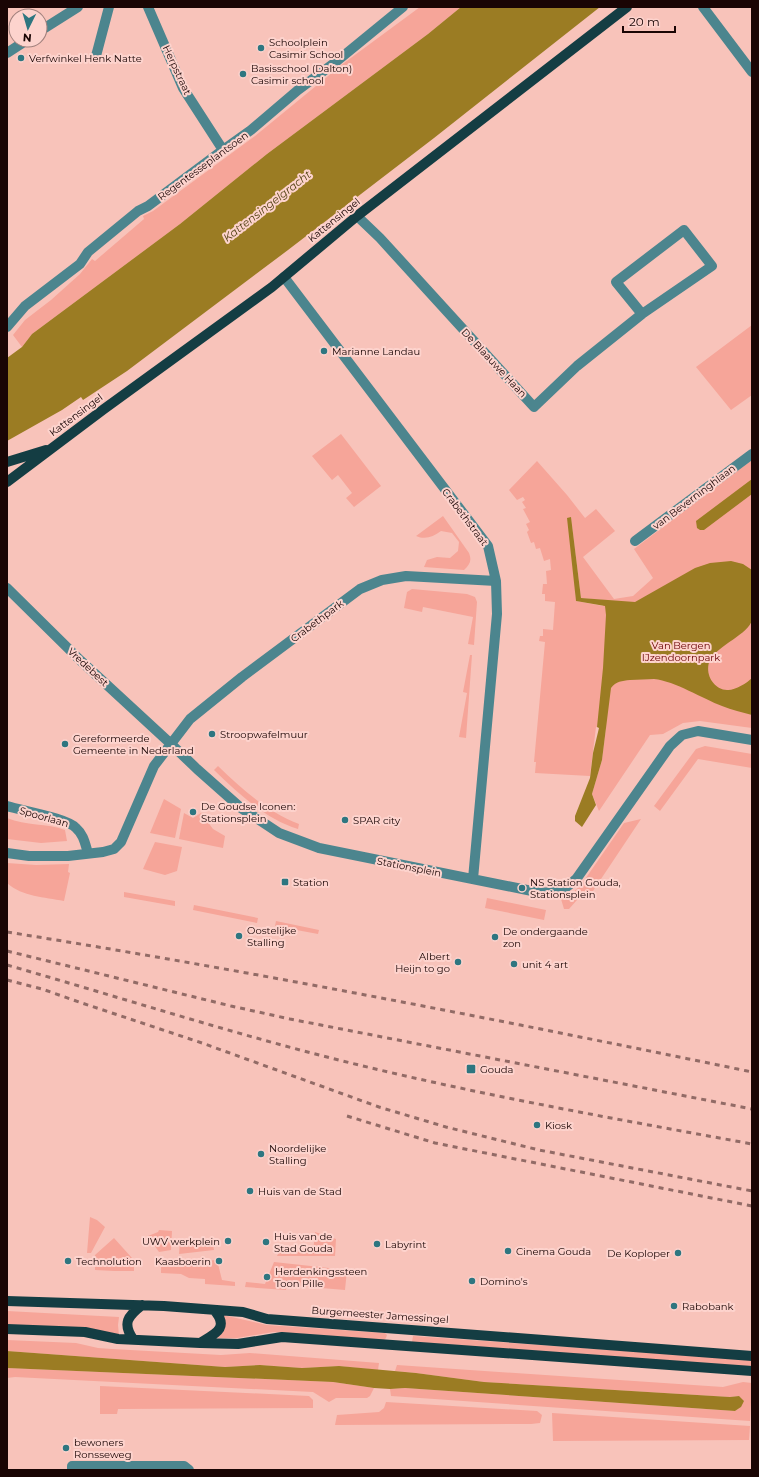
<svg xmlns="http://www.w3.org/2000/svg" width="759" height="1477" viewBox="0 0 759 1477" font-family="Montserrat,sans-serif">
	<style>
		.green { fill: #f6a599; fill-rule: evenodd }
		.water { fill: #9b7c23 }
		.lines { fill: none; stroke-linecap: round; stroke-linejoin: round }
		.minor { stroke: #4c858e; stroke-width: 10 }
		.major { stroke: #143d43; stroke-width: 10 }
		.rail { stroke: #926b66; stroke-width: 3; stroke-dasharray: 5 5; stroke-linecap: butt }
		.poi-dot { fill: #2e7680; stroke: #fdd3cd; stroke-width: 1.5 }
		.labels { text-anchor: middle; dominant-baseline: central; stroke-width: 4; stroke-linejoin: round; paint-order: stroke }
		.poi-label { font-size: 10px; fill: #1a0504; stroke: #fdd3cd; text-anchor: start }
		.street-label { font-size: 10px; fill: #1a0504; stroke: #fdd3cd }
		.park-label { font-size: 10px; fill: #690103; stroke: #fdd3cd }
		.water-label { font-size: 11px; font-style: italic; fill: #534213; stroke: #fdd3cd }
	</style>
	<rect width="100%" height="100%" fill="#f8c3ba"/>
	<path class="green" d="M 420,7 L 461,7 L 428,34 L 267,154 L 180,224 L 32,334 L 22,347 L 13,335 L 25,320 L 51,300 L 80,274 L 92,259 L 95,261 L 144,219 L 143,216 L 153,211 L 255,136 L 344,63 Z
		M 752,325 L 752,395 L 731,410 L 696,367 Z
		M 341,434 L 381,486 L 354,507 L 346,498 L 352,493 L 338,475 L 332,480 L 312,456 Z
		M 752,460 L 752,728 L 700,721 L 683,723 L 663,734 L 650,735 L 599,811 L 592,794 L 602,760 L 606,728 L 596,727 L 590,776 L 535,773 L 536,762 L 534,762 L 545,642 L 539,641 L 540,636 L 543,636 L 543,629 L 553,630 L 555,602 L 545,601 L 545,594 L 542,594 L 543,584 L 547,584 L 546,571 L 551,570 L 550,559 L 544,561 L 540,548 L 536,549 L 534,542 L 531,543 L 527,532 L 529,530 L 526,524 L 530,522 L 523,509 L 526,508 L 522,502 L 525,500 L 523,497 L 517,500 L 509,490 L 537,461 L 567,495 L 585,518 L 596,509 L 615,531 L 583,557 L 614,599 L 633,596 L 653,578 L 634,549 ZM 571,517 L 581,598 L 603,600 L 603,606 L 576,601 Z
		M 443,516 L 469,553 C 472,561 470,564 464,570 L 424,567 L 427,560 L 437,557 L 450,558 L 458,551 L 459,542 L 452,533 L 441,531 C 433,537 425,540 416,536 Z
		M 412,589 L 467,594 L 475,597 L 477,602 L 474,645 L 468,644 L 473,617 L 423,607 L 422,612 L 404,608 L 407,592 Z
		M 470,655 L 472,655 L 466,738 L 459,737 L 467,693 L 463,692 Z
		M 705,746 L 752,754 L 752,768 L 698,759 L 660,811 L 654,806 L 696,749 Z
		M 218,766 C 243,790 267,812 299,824 L 298,829 C 264,818 239,794 214,770 Z
		M 164,799 L 181,809 L 175,838 L 150,833 Z
		M 184,813 L 193,818 L 201,813 L 213,829 L 225,836 L 223,848 L 179,839 Z
		M 7,818 C 26,826 47,823 65,830 L 67,841 L 41,843 L 7,839 Z
		M 641,819 L 589,897 L 577,900 L 569,909 L 564,909 L 561,899 L 570,895 L 581,885 L 624,823 Z
		M 155,842 L 182,847 L 177,871 L 165,875 L 143,869 Z
		M 7,863 L 36,865 L 69,864 L 68,872 L 70,873 L 64,901 C 44,897 23,897 7,883 Z
		M 124,892 L 175,901 L 175,906 L 124,897 Z
		M 487,898 L 546,910 L 544,920 L 485,908 Z
		M 194,905 L 258,918 L 257,923 L 193,910 Z
		M 276,921 L 319,930 L 318,934 L 275,926 Z
		M 90,1217 L 97,1220 L 105,1227 L 91,1253 L 87,1253 Z
		M 159,1230 L 172,1231 L 171,1250 L 159,1252 L 148,1236 L 158,1232 Z
		M 315,1232 L 336,1239 L 335,1256 L 277,1256 L 280,1250 L 313,1253 Z
		M 114,1238 L 132,1258 L 94,1262 L 95,1255 Z
		M 180,1242 L 213,1245 L 214,1250 L 179,1254 Z
		M 217,1260 L 222,1280 L 235,1282 L 235,1286 L 205,1284 L 205,1279 L 189,1278 L 181,1274 L 161,1273 L 161,1263 Z
		M 274,1262 L 347,1270 L 345,1290 L 286,1285 L 286,1290 L 245,1287 L 246,1282 L 265,1284 Z
		M 134,1264 L 134,1271 C 121,1271 108,1271 95,1270 L 95,1267 Z
		M 7,1311 L 119,1317 L 118,1325 L 119,1336 L 7,1325 Z
		M 223,1315 L 267,1325 L 385,1333 L 387,1335 L 386,1338 L 384,1340 L 273,1332 L 237,1338 L 217,1338 L 222,1331 Z
		M 413,1336 L 752,1360 L 752,1367 L 412,1342 Z
		M 7,1340 L 76,1343 L 98,1348 L 112,1349 L 221,1355 L 250,1353 L 379,1363 L 378,1370 L 339,1366 L 302,1368 L 260,1365 L 225,1367 L 7,1351 Z
		M 397,1365 L 723,1387 L 743,1382 L 752,1383 L 750,1421 L 391,1396 L 390,1389 L 405,1388 L 735,1411 L 741,1407 L 739,1396 L 730,1397 L 484,1382 L 416,1373 L 395,1371 Z
		M 7,1368 L 333,1382 L 374,1388 L 370,1396 L 367,1398 L 336,1398 L 329,1402 L 313,1392 L 15,1377 L 7,1378 Z
		M 100,1386 L 309,1396 L 313,1400 L 313,1408 L 118,1409 L 117,1414 L 100,1414 Z
		M 386,1402 L 537,1411 L 542,1415 L 540,1423 L 531,1424 L 335,1425 L 337,1415 L 379,1412 L 384,1408 Z
		M 552,1413 L 750,1426 L 749,1440 L 553,1441 Z"/>
	<path class="water" d="M 461,7 L 600,7 L 434,138 L 288,250 L 127,371 L 83,400 L 81,397 L 62,410 L 7,441 L 7,358 L 22,347 L 32,334 L 180,224 L 267,154 L 428,34 Z
		M 752,479 L 752,494 L 704,530 L 700,530 L 697,528 L 696,521 Z
		M 571,517 L 581,598 L 635,602 L 695,568 L 710,563 L 731,561 L 743,564 L 752,570 C 752,582 752,593 752,604 C 752,609 753,615 752,620 C 749,634 718,645 710,660 C 704,673 713,689 727,690 C 734,691 747,683 752,678 L 752,715 C 742,712 732,710 722,706 C 703,699 675,681 654,679 C 647,679 638,680 630,680 C 622,681 616,681 611,688 L 602,760 L 592,794 L 596,805 L 582,827 L 575,821 L 575,816 L 590,778 L 593,753 L 599,728 L 597,727 L 603,668 L 606,615 L 605,606 L 576,601 L 567,518 Z
		M 7,1351 L 225,1367 L 260,1365 L 302,1368 L 339,1366 L 416,1373 L 484,1382 L 730,1397 L 739,1396 L 744,1401 L 741,1407 L 735,1411 L 405,1388 L 390,1389 L 374,1388 L 333,1382 L 7,1368 Z"/>
	<g class="lines">
		<path class="minor" d="M 148,7 L 183,88 L 223,150
			M 703,7 L 752,72
			M 40,31 L 78,7
			M 7,53 L 27,40
			M 96,56 L 109,7
			M 357,216 L 380,238 L 534,407 L 577,366 L 642,314 L 712,266 L 684,230 L 616,282 L 642,314
			M 284,277 L 488,546 L 496,581 L 497,614 L 473,879
			M 7,327 L 25,306 L 80,264 L 88,252 L 138,211 L 148,206 L 223,150 L 251,130 L 298,90 L 337,61 L 403,7
			M 635,541 L 752,454
			M 7,588 L 81,661 L 171,744 L 197,769 L 241,808 L 279,833 L 319,848 L 537,892 C 556,894 563,892 577,878 L 670,746 L 682,735 L 698,731 L 752,740
			M 7,806 C 22,811 67,818 76,828 C 84,835 85,844 88,853
			M 7,853 L 29,856 L 68,856 L 103,852 L 114,849 L 121,842 L 154,766 L 190,719 L 242,677 L 360,589 L 382,580 L 406,576 L 496,581
			M 72,1470 L 72,1466 L 184,1466 L 189,1470"/>
		<path class="major" d="M 7,462 L 46,450
			M 7,482 L 104,409 L 272,287 L 357,216 L 627,7
			M 7,1301 L 164,1306 L 243,1312 L 267,1319 L 752,1356
			M 7,1329 L 85,1332 L 118,1339 L 200,1343 L 238,1344 L 282,1337 L 752,1371
			M 133,1339 C 122,1323 128,1316 142,1305
			M 200,1343 C 215,1334 230,1328 214,1310"/>
		<path class="rail" d="M 7,932 C 257,972 505,1021 752,1072
			M 7,951 L 231,1006 L 290,1019 L 752,1109
			M 7,965 C 126,999 243,1037 363,1066 C 491,1097 622,1120 752,1144
			M 7,980 L 42,989 L 79,1002 L 202,1043 L 379,1107 L 446,1127 L 539,1150 L 752,1191
			M 347,1116 L 435,1143 L 752,1206"/>
	</g>
	<g class="poi-dot">
		<circle cx="261" cy="48" r="4"/>
		<circle cx="21" cy="58" r="4"/>
		<circle cx="243" cy="74" r="4"/>
		<circle cx="324" cy="351" r="4"/>
		<circle cx="212" cy="734" r="4"/>
		<circle cx="65" cy="744" r="4"/>
		<circle cx="193" cy="812" r="4"/>
		<circle cx="345" cy="820" r="4"/>
		<rect x="281" y="878" width="8" height="8" rx="2"/>
		<circle cx="522" cy="888" r="4"/>
		<circle cx="239" cy="936" r="4"/>
		<circle cx="495" cy="937" r="4"/>
		<circle cx="458" cy="962" r="4"/>
		<circle cx="514" cy="964" r="4"/>
		<rect x="466" y="1064" width="10" height="10" rx="2"/>
		<circle cx="537" cy="1125" r="4"/>
		<circle cx="261" cy="1154" r="4"/>
		<circle cx="250" cy="1191" r="4"/>
		<circle cx="228" cy="1241" r="4"/>
		<circle cx="266" cy="1242" r="4"/>
		<circle cx="377" cy="1244" r="4"/>
		<circle cx="508" cy="1251" r="4"/>
		<circle cx="678" cy="1253" r="4"/>
		<circle cx="68" cy="1261" r="4"/>
		<circle cx="219" cy="1261" r="4"/>
		<circle cx="267" cy="1277" r="4"/>
		<circle cx="472" cy="1281" r="4"/>
		<circle cx="674" cy="1306" r="4"/>
		<circle cx="66" cy="1448" r="4"/>
	</g>
	<g class="labels">
		<g class="poi-label">
			<text x="269" y="42">Schoolplein<tspan x="269" dy="12">Casimir School</tspan></text>
			<text x="29" y="58">Verfwinkel Henk Natte</text>
			<text x="251" y="68">Basisschool (Dalton)<tspan x="251" dy="12">Casimir school</tspan></text>
			<text x="332" y="351">Marianne Landau</text>
			<text x="220" y="734">Stroopwafelmuur</text>
			<text x="73" y="738">Gereformeerde<tspan x="73" dy="12">Gemeente in Nederland</tspan></text>
			<text x="201" y="806">De Goudse Iconen:<tspan x="201" dy="12">Stationsplein</tspan></text>
			<text x="353" y="820">SPAR city</text>
			<text x="293" y="882">Station</text>
			<text x="530" y="882">NS Station Gouda,<tspan x="530" dy="12">Stationsplein</tspan></text>
			<text x="247" y="930">Oostelijke<tspan x="247" dy="12">Stalling</tspan></text>
			<text x="503" y="931">De ondergaande<tspan x="503" dy="12">zon</tspan></text>
			<text x="450" y="956" text-anchor="end">Albert<tspan x="450" dy="12">Heijn to go</tspan></text>
			<text x="522" y="964">unit 4 art</text>
			<text x="480" y="1069">Gouda</text>
			<text x="545" y="1125">Kiosk</text>
			<text x="269" y="1148">Noordelijke<tspan x="269" dy="12">Stalling</tspan></text>
			<text x="258" y="1191">Huis van de Stad</text>
			<text x="274" y="1236">Huis van de<tspan x="274" dy="12">Stad Gouda</tspan></text>
			<text x="220" y="1241" text-anchor="end">UWV werkplein</text>
			<text x="385" y="1244">Labyrint</text>
			<text x="516" y="1251">Cinema Gouda</text>
			<text x="670" y="1253" text-anchor="end">De Koploper</text>
			<text x="76" y="1261">Technolution</text>
			<text x="211" y="1261" text-anchor="end">Kaasboerin</text>
			<text x="275" y="1271">Herdenkingssteen<tspan x="275" dy="12">Toon Pille</tspan></text>
			<text x="480" y="1281">Domino's</text>
			<text x="682" y="1306">Rabobank</text>
			<text x="74" y="1442">bewoners<tspan x="74" dy="12">Ronsseweg</tspan></text>
		</g>
		<g class="street-label">
			<text transform="translate(177 70) rotate(65)">Herpstraat</text>
			<text transform="translate(203 166) rotate(-36)">Regentesseplantsoen</text>
			<text transform="translate(334 220) rotate(-39)">Kattensingel</text>
			<text transform="translate(494 363) rotate(47)">De Blaauwe Haan</text>
			<text transform="translate(76 415) rotate(-37)">Kattensingel</text>
			<text transform="translate(694 497) rotate(-37)">van Beverninghlaan</text>
			<text transform="translate(465 517) rotate(53)">Crabethstraat</text>
			<text transform="translate(317 621) rotate(-37)">Crabethpark</text>
			<text transform="translate(88 667) rotate(43)">Vredebest</text>
			<text transform="translate(44 817) rotate(16)">Spoorlaan</text>
			<text transform="translate(409 867) rotate(11)">Stationsplein</text>
			<text transform="translate(380 1315) rotate(4)">Burgemeester Jamessingel</text>
		</g>
		<g class="park-label">
			<text x="681" y="645">Van Bergen<tspan x="681" dy="12">IJzendoornpark</tspan></text>
		</g>
		<g class="water-label">
			<text transform="translate(267 206) rotate(-38)">Kattensingelgracht</text>
		</g>
	</g>
	<rect width="759" height="1477" fill="none" stroke="#1a0504" stroke-width="16"/>
	<g transform="translate(28 28) rotate(185)"><circle r="19" fill="#fdd3cd" stroke="#a2817d"/>
	<path d="M0-3L7 15L0 10L-7 15Z" fill="#2e7680"/>
	<text y="-6" font-size="11" font-weight="bold" text-anchor="middle" fill="#1a0504">N</text>
	</g>
	<path d="M623 26v6h52v-6" fill="none" stroke="#1a0504" stroke-width="2"/>
	<text x="629" y="26" font-size="12" fill="#1a0504" stroke="#fdd3cd" stroke-width="3" paint-order="stroke">20 m</text>
</svg>
